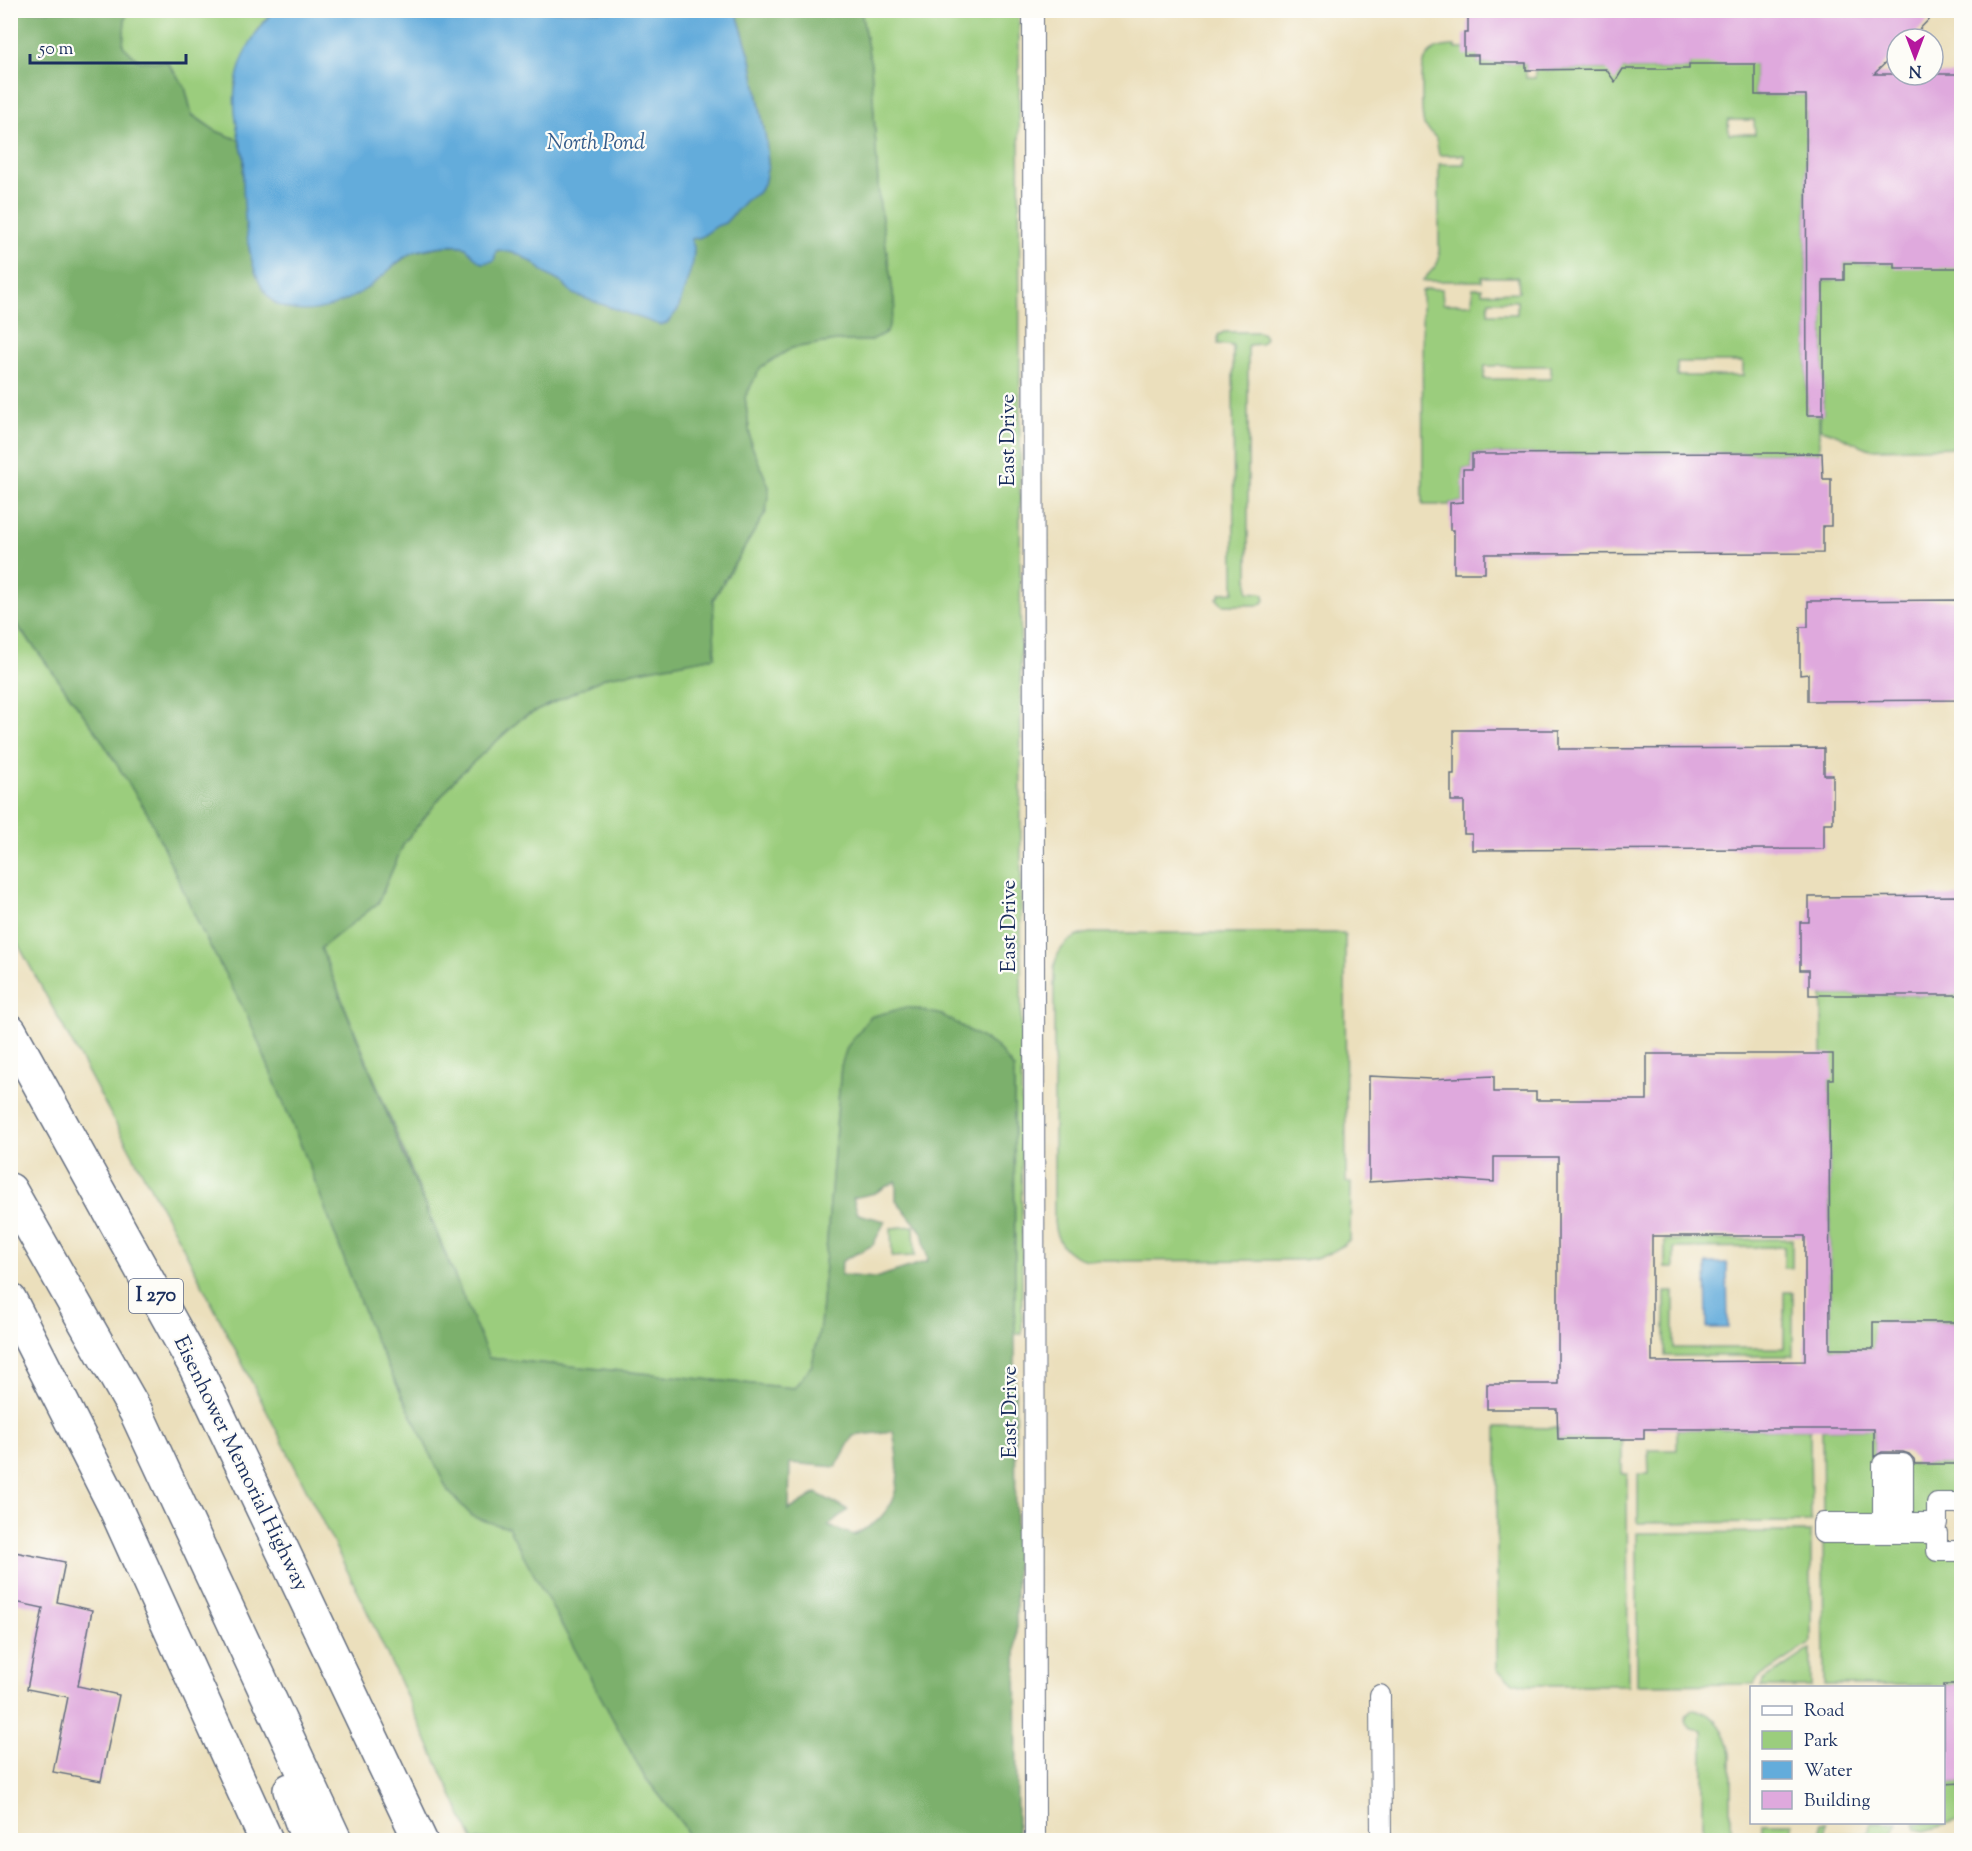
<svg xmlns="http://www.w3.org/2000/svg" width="1972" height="1851" viewBox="0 0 1972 1851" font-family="'Sorts Mill Goudy',serif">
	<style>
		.green { fill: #9bcd7d; stroke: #5b7e6e; stroke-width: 1.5; fill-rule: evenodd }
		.forest { fill: #7cb06c; stroke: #4c7065; stroke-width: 1.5; fill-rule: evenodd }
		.water { fill: #63acdb; stroke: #3f6e9c; stroke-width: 1.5 }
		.building { fill: #dfa9dd; fill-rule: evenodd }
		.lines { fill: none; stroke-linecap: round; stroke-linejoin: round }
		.street-casing { stroke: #646d7f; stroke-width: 22 }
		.highway-casing { stroke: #646d7f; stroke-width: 36 }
		.street { stroke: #fff; stroke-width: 20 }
		.highway { stroke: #fff; stroke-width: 33 }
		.labels { text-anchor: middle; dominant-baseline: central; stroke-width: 4.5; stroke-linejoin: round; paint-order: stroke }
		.shield { fill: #fdfcf7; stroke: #5f6c8c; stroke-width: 1.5 }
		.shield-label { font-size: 20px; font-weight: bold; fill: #1b2f5e }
		.street-label { font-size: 21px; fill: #1b2f5e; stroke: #fdfcf7 }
		.water-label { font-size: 22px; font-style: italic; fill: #345b8a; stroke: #fdfcf7 }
	</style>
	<rect width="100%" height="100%" fill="#fdfcf7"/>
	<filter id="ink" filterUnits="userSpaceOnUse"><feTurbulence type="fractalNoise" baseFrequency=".0167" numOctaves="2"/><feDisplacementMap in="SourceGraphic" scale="12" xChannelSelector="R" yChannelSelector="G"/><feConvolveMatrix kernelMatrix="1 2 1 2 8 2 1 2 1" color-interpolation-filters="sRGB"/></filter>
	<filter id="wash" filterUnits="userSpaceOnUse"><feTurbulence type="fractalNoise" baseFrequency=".008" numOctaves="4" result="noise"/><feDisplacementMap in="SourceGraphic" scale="24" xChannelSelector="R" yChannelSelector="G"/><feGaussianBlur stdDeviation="1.35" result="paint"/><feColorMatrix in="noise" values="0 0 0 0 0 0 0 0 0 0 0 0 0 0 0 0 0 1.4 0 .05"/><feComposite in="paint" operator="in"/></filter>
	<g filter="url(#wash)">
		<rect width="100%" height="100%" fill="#ebdfbc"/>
		<path class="green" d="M 128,11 L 273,11 L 257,30 L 235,86 L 236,112 L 239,140 L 216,131 L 192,114 L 185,87 L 167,62 L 139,61 L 123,46 L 125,19 Z
			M 861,11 L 1019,11 L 1022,1334 L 1015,1334 L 1014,1069 L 996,1046 L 942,1015 L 841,1066 L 820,1327 L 812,1365 L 794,1388 L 488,1358 L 321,948 L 378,903 L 404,843 L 456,778 L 522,718 L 606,677 L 715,657 L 713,600 L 766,512 L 769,487 L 751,444 L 745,397 L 761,366 L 792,348 L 836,341 L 870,341 L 895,307 L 879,199 L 871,65 Z
			M 1455,46 L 1455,49 L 1464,49 L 1478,55 L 1478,63 L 1526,63 L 1526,78 L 1535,78 L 1535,64 L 1541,70 L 1608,69 L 1612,76 L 1618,76 L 1622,69 L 1689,69 L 1689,54 L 1755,64 L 1755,95 L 1806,95 L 1807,414 L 1819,415 L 1819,453 L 1472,454 L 1472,469 L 1463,469 L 1463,502 L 1450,503 L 1450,505 L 1423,505 L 1422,291 L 1427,289 L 1442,289 L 1443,304 L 1472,304 L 1473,288 L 1482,288 L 1482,293 L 1519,292 L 1518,277 L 1482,277 L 1482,281 L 1422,281 L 1436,266 L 1439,259 L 1439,164 L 1464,164 L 1464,155 L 1439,155 L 1436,138 L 1424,125 C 1421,114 1422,102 1422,91 C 1422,64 1421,46 1455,46 ZM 1728,120 L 1754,120 L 1755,134 L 1729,134 ZM 1489,301 L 1517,301 L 1517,314 L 1488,314 ZM 1677,362 L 1743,362 L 1743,376 L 1677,376 ZM 1551,366 L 1551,379 L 1484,379 L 1485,366 Z
			M 1891,253 L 1961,268 L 1961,447 L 1871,449 C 1853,445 1839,432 1820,429 L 1820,415 L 1823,414 L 1823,280 L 1843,280 L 1844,263 L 1891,263 Z
			M 1224,332 L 1259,332 L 1263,334 L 1265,338 L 1261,344 L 1248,345 L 1248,592 L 1261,593 L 1264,595 L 1265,600 L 1263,603 L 1258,605 L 1222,605 L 1217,599 L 1221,593 L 1234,592 L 1233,346 L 1218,344 L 1218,335 Z
			M 10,618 L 36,649 L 99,736 L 148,814 L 202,931 L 248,1017 L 307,1160 L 371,1331 L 448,1491 L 501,1526 L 508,1526 L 644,1776 L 683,1825 L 691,1840 L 473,1840 L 359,1594 L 285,1447 L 185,1251 L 11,931 Z
			M 1090,933 L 1343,933 L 1345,935 L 1346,1182 L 1351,1183 L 1350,1240 C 1332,1254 1318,1260 1296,1260 L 1095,1261 C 1071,1259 1056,1246 1054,1222 L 1054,968 C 1057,948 1070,936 1090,933 Z
			M 1822,995 L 1961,995 L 1961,1322 L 1874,1322 L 1873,1349 L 1830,1349 L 1829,1079 L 1822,1054 Z
			M 914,1226 L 915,1256 L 892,1257 L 891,1228 Z
			M 1792,1239 L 1792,1268 L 1784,1268 L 1784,1247 L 1674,1248 L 1674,1268 L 1665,1268 L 1665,1240 Z
			M 1665,1292 L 1674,1292 L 1674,1348 L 1784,1348 L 1784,1292 L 1793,1292 L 1793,1356 L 1665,1356 Z
			M 1497,1427 L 1557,1428 L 1558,1439 L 1622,1439 L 1622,1474 L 1627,1474 L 1628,1685 L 1527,1685 L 1513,1682 L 1497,1670 Z
			M 1677,1429 L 1810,1429 L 1811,1522 L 1638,1523 L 1638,1474 L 1649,1474 L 1648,1450 L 1677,1450 Z
			M 1822,1429 L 1874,1429 L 1874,1463 L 1883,1523 L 1823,1523 Z
			M 1903,1464 L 1961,1464 L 1961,1503 L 1937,1504 L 1937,1523 L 1903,1523 Z
			M 1811,1532 L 1811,1643 L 1757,1679 L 1754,1684 L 1637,1685 L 1637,1533 Z
			M 1823,1533 L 1937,1533 L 1962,1555 L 1961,1685 L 1824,1685 Z
			M 1811,1649 L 1811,1687 L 1761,1687 L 1763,1681 Z
			M 1692,1710 C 1716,1711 1728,1734 1731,1755 L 1731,1840 L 1703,1840 L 1703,1731 L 1692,1729 L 1686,1723 L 1686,1716 Z
			M 1961,1783 L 1961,1820 L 1925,1831 L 1917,1829 L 1915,1823 L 1944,1822 L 1944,1784 Z
			M 1762,1823 L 1792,1823 L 1792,1840 L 1762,1840 Z
			M 1821,1823 L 1826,1823 L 1826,1834 L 1869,1834 L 1870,1823 L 1898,1823 L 1889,1840 L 1824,1840 L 1821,1833 Z"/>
		<path class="forest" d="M 10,11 L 128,11 L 125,19 L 123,46 L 139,61 L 167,62 L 185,87 L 192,115 L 216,131 L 239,140 L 244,157 L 243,174 L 249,249 L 257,276 L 273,302 L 284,307 L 302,310 L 316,309 L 342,302 L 413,252 L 444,246 L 462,246 L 468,248 L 471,253 L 495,257 L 496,251 L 499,249 L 518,254 L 534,263 L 546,274 L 564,284 L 566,287 L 694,254 L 691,239 L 701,237 L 717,225 L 725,223 L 746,200 L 758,193 L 764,184 L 768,165 L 766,140 L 751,59 L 736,11 L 861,11 L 871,65 L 879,199 L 895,307 L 887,332 L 870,341 L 836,341 L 792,348 L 761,367 L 745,397 L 751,444 L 769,487 L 766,512 L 713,599 L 715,657 L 606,677 L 522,718 L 456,778 L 404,843 L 378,903 L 321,948 L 401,1149 L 489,1358 L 794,1388 L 812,1365 L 820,1327 L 841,1066 L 847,1047 L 870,1017 L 907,1007 L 942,1015 L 996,1046 L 1014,1069 L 1017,1840 L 691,1840 L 683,1825 L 644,1776 L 508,1527 L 501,1526 L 473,1517 L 448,1491 L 371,1331 L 307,1160 L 248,1017 L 202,931 L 148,814 L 99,736 L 36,649 L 11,618 ZM 896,1181 L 896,1200 L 922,1232 L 928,1261 L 875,1278 L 841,1275 L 842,1261 L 873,1245 L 885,1221 L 858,1214 L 853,1198 L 875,1193 ZM 893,1431 C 899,1464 904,1495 878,1520 C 872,1526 862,1530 854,1535 L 828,1526 L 848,1510 L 816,1493 L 789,1510 L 790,1463 L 836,1467 L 853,1436 Z"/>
		<path class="water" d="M 273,11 L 736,11 L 751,60 L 766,140 L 768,165 L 764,184 L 758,193 L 746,200 L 725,223 L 717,226 L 701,237 L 691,239 L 694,247 L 693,262 L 678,310 L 667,323 L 660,325 L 573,294 L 564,284 L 546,274 L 534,263 L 518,254 L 499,250 L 496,251 L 494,261 L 482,263 C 473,259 470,248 462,246 C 450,244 423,248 412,253 C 400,258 390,270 380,278 C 356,299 316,319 283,307 C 247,294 244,215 243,182 C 242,175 245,167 244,159 C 244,153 241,148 240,142 C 236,124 232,101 236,83 C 241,54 255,32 273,11 Z
			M 1706,1263 L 1727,1263 L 1728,1328 L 1707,1328 Z"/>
		<g id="blocks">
			<path class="building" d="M 1938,10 L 1910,39 L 1897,39 L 1897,52 L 1874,74 L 1962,74 L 1962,268 L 1895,268 L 1895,263 L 1844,263 L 1844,280 L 1823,280 L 1823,415 L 1807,415 L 1806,95 L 1755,95 L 1755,64 L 1689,64 L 1689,69 L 1623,69 L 1615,82 L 1606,69 L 1526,70 L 1526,63 L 1478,63 L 1478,55 L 1464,55 L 1464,33 L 1468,33 L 1468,11 Z
				M 1822,453 L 1823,479 L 1831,479 L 1831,526 L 1823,526 L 1823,553 L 1485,554 L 1485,573 L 1454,573 L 1454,530 L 1450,530 L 1450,503 L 1463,502 L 1463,469 L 1472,469 L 1472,454 Z
				M 1962,600 L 1962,700 L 1808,701 L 1808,674 L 1800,675 L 1800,627 L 1808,627 L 1808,601 Z
				M 1454,730 L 1559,730 L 1559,749 L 1824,748 L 1824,775 L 1833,775 L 1833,823 L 1824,823 L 1824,849 L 1472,850 L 1472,834 L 1464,834 L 1464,801 L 1451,801 L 1451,774 L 1454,774 Z
				M 1962,896 L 1962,995 L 1809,995 L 1809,970 L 1800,970 L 1800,922 L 1809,922 L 1809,897 Z
				M 1647,1054 L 1833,1054 L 1833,1079 L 1829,1079 L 1830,1349 L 1873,1349 L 1873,1322 L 1962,1322 L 1962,1464 L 1915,1464 L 1914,1459 L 1909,1454 L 1903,1452 L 1882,1452 L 1874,1457 L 1874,1429 L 1644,1429 L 1644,1439 L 1558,1439 L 1557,1409 L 1487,1409 L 1487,1384 L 1558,1384 L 1558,1157 L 1494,1157 L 1494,1182 L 1431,1178 L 1369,1182 L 1369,1076 L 1431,1079 L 1494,1076 L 1494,1092 L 1536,1092 L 1536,1100 L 1647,1100 ZM 1652,1236 L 1805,1236 L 1805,1361 L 1652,1362 Z
				M 10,1551 L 65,1562 L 57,1602 L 92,1610 L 78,1686 L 119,1695 L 101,1781 L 53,1772 L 68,1697 L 27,1689 L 43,1608 L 10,1601 Z
				M 1944,1685 L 1962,1685 L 1962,1783 L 1944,1784 Z"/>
		</g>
	</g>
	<g filter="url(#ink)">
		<use href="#blocks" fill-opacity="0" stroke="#646d7f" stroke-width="1.5"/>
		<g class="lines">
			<g class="street-casing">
				<path id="street" d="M 1033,10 L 1035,1840
					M 1962,1503 L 1937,1503 L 1937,1523 L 1903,1523 L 1903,1464 L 1883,1464 L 1883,1523 L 1823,1523 L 1823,1533 L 1937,1533 L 1937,1551 L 1962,1551
					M 1380,1695 L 1381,1840"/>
			</g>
			<g class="highway-casing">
				<path id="highway" d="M 10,1031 L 195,1366 L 420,1840
					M 10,1190 L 136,1412 L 335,1840
					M 10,1300 L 114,1505 L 266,1840
					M 290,1790 L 308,1840"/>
			</g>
			<use href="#street" class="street"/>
			<use href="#highway" class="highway"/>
		</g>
	</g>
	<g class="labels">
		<rect class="shield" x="129" y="1279" width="54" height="34" rx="4.5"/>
		<g class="shield-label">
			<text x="156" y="1296">I 270</text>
		</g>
		<g class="street-label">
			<text transform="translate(1009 440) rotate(-90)">East Drive</text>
			<text transform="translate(1010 926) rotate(-90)">East Drive</text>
			<text transform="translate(1011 1412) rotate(-90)">East Drive</text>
			<text transform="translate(240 1464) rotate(64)">Eisenhower Memorial Highway</text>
		</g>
		<g class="water-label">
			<text x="596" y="144">North Pond</text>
		</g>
	</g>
	<rect width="1972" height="1851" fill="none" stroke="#fdfcf7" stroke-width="36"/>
	<rect x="1750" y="1686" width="195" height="138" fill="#fdfcf7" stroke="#a3aaba" stroke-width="1.5"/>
	<rect x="1762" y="1706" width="30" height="9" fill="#ffffff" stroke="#a3aaba" stroke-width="1.5"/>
	<text x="1804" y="1716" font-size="18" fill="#1b2f5e">Road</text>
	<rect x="1762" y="1731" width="30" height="18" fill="#9bcd7d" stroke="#a3aaba" stroke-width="1.5"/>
	<text x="1804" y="1746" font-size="18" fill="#1b2f5e">Park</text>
	<rect x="1762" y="1761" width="30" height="18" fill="#63acdb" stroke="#a3aaba" stroke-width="1.5"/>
	<text x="1804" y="1776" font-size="18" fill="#1b2f5e">Water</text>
	<rect x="1762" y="1791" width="30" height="18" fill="#dfa9dd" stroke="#a3aaba" stroke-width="1.5"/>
	<text x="1804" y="1806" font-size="18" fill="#1b2f5e">Building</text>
	<g transform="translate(1915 57) rotate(180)"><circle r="28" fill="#fdfcf7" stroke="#a3aaba" stroke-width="1.5"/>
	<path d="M0-4.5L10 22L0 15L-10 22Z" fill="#b5179e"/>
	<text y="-9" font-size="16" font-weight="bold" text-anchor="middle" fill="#1b2f5e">N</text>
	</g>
	<path d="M30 54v9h156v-9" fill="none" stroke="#1b2f5e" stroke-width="3"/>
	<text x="39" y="54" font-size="18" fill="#1b2f5e" stroke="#fdfcf7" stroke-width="4.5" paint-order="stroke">50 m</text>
</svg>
